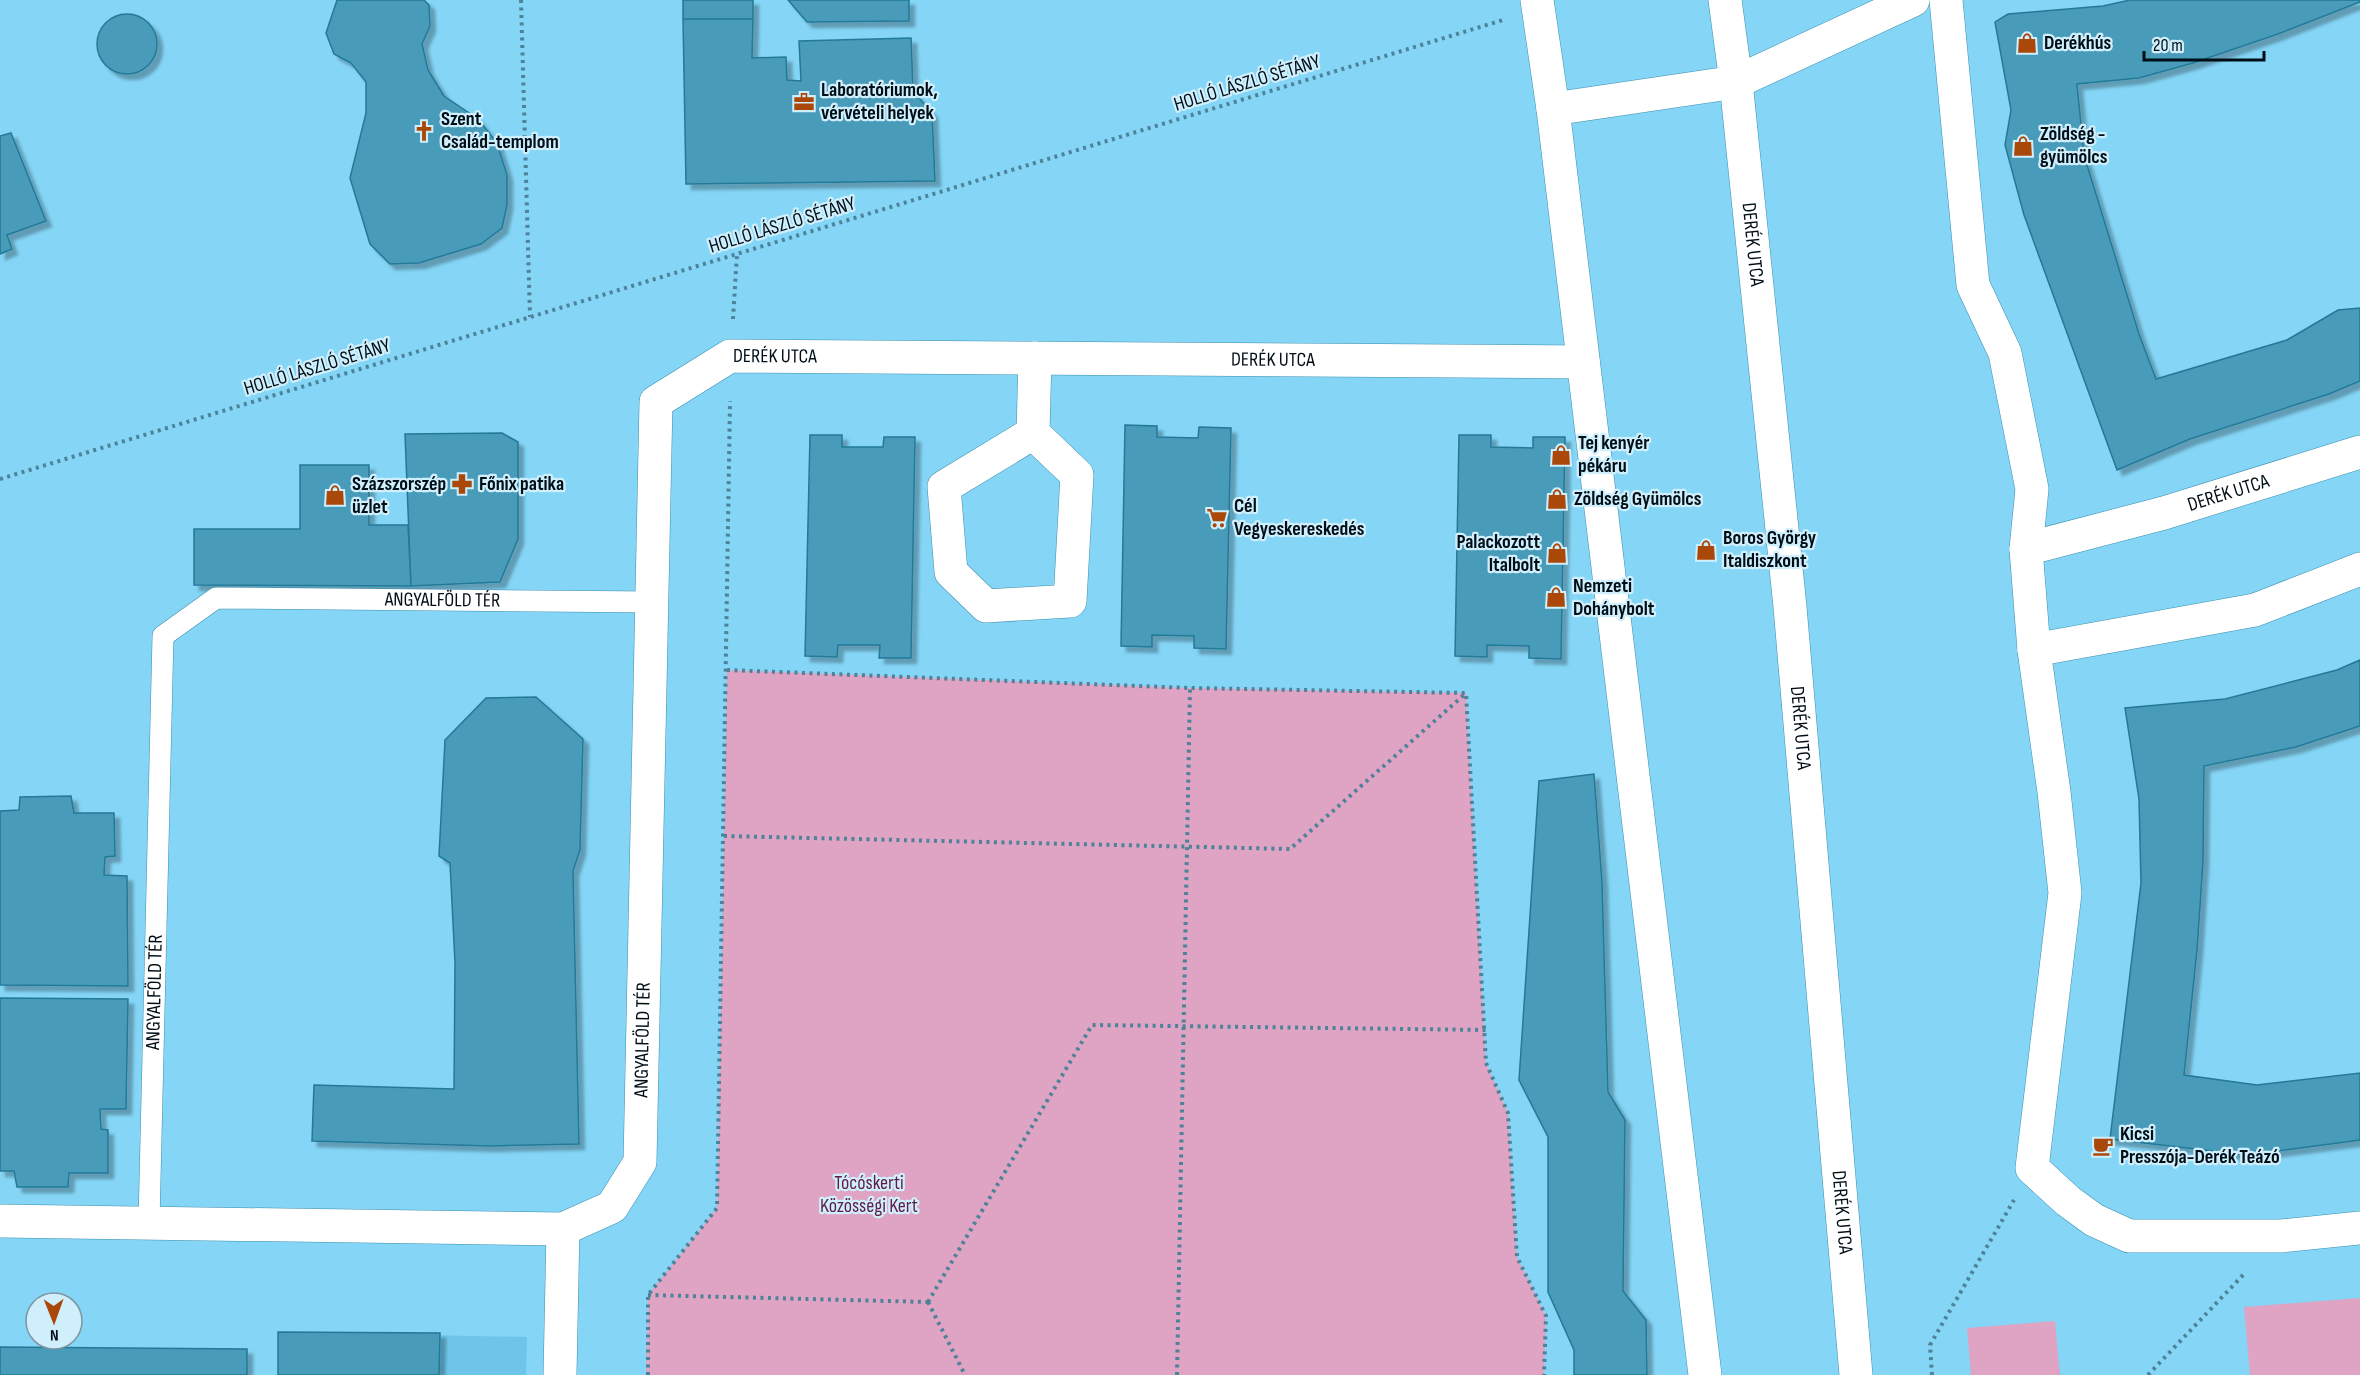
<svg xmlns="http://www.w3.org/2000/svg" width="2360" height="1375" viewBox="0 0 2360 1375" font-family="'Sofia Sans Condensed',sans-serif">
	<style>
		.built { fill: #6dc6e9 }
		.green { fill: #dfa3c3 }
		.building { fill: #499bba; stroke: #237a97; stroke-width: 1.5; filter: url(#shadow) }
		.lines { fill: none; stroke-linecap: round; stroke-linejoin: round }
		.lane-casing { stroke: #3c8fad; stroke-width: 22 }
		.street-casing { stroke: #3c8fad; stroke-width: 34 }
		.path { stroke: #4d8299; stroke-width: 4; stroke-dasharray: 3 4.5; stroke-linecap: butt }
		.lane { stroke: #fff; stroke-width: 21 }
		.street { stroke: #fff; stroke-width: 33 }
		.labels { text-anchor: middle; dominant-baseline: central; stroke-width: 4.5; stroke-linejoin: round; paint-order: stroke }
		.poi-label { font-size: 20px; font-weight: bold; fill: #000e17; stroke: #d0effc; text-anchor: start }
		.street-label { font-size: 20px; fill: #000e17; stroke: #d0effc }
		.park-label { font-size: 20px; fill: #601b47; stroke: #d0effc }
	</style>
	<defs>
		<filter id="shadow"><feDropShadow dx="5.5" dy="5.5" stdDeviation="1.5" flood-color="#0004"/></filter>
	</defs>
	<rect width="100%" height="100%" fill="#84d5f6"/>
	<path class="built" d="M 278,1332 L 527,1337 L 526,1375 L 278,1375 Z"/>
	<path class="green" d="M 727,670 L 1190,688 L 1466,693 L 1486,1063 L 1508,1113 L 1517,1257 L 1546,1316 L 1544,1375 L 646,1375 L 648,1295 L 717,1208 Z
		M 2360,1298 L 2360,1375 L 2250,1375 L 2244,1307 Z
		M 2055,1321 L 2060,1375 L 1971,1375 L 1967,1328 Z"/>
	<path class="building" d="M 337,0 L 424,0 L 429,5 L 430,26 L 422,44 L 428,70 L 444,96 L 478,119 L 497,143 L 507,175 L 507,205 L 502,228 L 481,244 L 419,263 L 390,264 L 370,244 L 350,178 L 366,113 L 366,82 L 351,63 L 334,54 L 326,33 Z
		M 683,0 L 753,0 L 753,19 L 683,19 Z
		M 788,0 L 909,0 L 909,21 L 807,22 Z
		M 2130,0 L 2360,0 L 2360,2 L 2278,34 L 2193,63 L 2139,78 L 2077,84 L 2084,155 L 2139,334 L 2156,379 L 2287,340 L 2338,310 L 2360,308 L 2360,381 L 2329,394 L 2190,439 L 2117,470 L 2024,215 L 2005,145 L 2011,110 L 1995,22 L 2008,14 L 2103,6 Z
		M97 44a30 30 0 1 1 60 0a30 30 0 1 1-60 0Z
		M 683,19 L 753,19 L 752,58 L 786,57 L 787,80 L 801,81 L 799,41 L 911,38 L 913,91 L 932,113 L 935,181 L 686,184 Z
		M 11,133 L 46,221 L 7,235 L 12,249 L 0,254 L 0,136 Z
		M 1125,425 L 1157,426 L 1157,437 L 1198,438 L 1199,427 L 1231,428 L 1226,649 L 1194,648 L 1194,636 L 1152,635 L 1152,647 L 1121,646 Z
		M 502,433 L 518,442 L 518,539 L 500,582 L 411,586 L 405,434 Z
		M 810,435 L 842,435 L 842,447 L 883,447 L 884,437 L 915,437 L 911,658 L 879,658 L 880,645 L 838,645 L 837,657 L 805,656 Z
		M 1459,435 L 1491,435 L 1491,447 L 1533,448 L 1533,437 L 1565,437 L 1561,659 L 1529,658 L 1529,646 L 1487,645 L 1487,657 L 1455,656 Z
		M 300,465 L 369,465 L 369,525 L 408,525 L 411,586 L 194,585 L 194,529 L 300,529 Z
		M 2360,660 L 2360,726 L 2296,747 L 2204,766 L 2203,862 L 2197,950 L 2184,1075 L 2257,1085 L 2360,1073 L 2360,1140 L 2247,1155 L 2110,1139 L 2141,883 L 2139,799 L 2125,708 L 2225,699 L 2337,670 Z
		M 536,697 L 583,739 L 580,850 L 573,871 L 579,1144 L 490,1146 L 312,1141 L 314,1085 L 454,1089 L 455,963 L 450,863 L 439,856 L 445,740 L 486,698 Z
		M 1594,774 L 1602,882 L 1608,1092 L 1625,1120 L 1623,1291 L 1646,1320 L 1647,1375 L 1574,1375 L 1574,1350 L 1548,1292 L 1548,1137 L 1519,1080 L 1539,781 Z
		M 71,796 L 74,813 L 114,813 L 115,856 L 105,857 L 104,875 L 127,876 L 128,986 L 0,985 L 0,811 L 19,810 L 20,797 Z
		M 0,998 L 128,999 L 126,1109 L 100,1109 L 101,1129 L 108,1130 L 108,1173 L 69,1173 L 68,1187 L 17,1187 L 14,1171 L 0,1171 Z
		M 278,1332 L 440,1333 L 439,1375 L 278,1375 Z
		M 0,1347 L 247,1349 L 247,1375 L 0,1375 Z"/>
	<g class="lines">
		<g class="lane-casing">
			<g id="lane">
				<path id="s1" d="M 149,1222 L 163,636 L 216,598 L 653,602"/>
			</g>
		</g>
		<g class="street-casing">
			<g id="street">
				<path d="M 1537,0 L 1553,109 L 1705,1375"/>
				<path id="s2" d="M 1725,0 L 1736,82 L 1790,607 L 1856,1375"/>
				<path d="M 1946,0 L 1973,285 L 2005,353 L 2032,489 L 2026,549 L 2034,650 L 2054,792 L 2065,893 L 2032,1168 L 2068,1201 L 2094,1220 L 2129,1236 L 2281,1236 L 2360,1228"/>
				<path d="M 1553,109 L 1736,82 L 1913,0"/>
				<path d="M 1033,433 L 1077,475 L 1070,601 L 986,606 L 951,572 L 944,487 L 1033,433 L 1035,358"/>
				<path id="s3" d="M 2026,549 L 2164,513 L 2360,452"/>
				<path d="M 2034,650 L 2255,610 L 2360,569"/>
				<path id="s4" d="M 0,1221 L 563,1229 L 612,1207 L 640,1162 L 656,402 L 730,356 L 1583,362"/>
				<path d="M 560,1375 L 563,1229"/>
			</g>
		</g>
		<path class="path" d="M 521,0 L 530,317
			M 733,319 L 737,254
			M 0,479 L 1503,20
			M 727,670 L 1190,688 L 1466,693 L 1486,1063 L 1508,1113 L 1517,1257 L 1546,1316 L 1544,1375
			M 724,836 L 1290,849 L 1465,694
			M 648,1295 L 928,1302
			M 928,1302 L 1092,1025 L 1486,1030
			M 928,1302 L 965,1375
			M 648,1375 L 648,1295 L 717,1208 L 730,401
			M 1177,1375 L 1190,688
			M 1932,1375 L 1930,1345 L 2014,1200
			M 2148,1375 L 2245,1273"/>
		<use href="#lane" class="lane"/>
		<use href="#street" class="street"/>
	</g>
	<defs>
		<g id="shop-bare" transform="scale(1.62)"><path d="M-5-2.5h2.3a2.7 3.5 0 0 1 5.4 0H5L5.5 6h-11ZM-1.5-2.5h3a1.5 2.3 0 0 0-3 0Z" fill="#aa4809" stroke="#d0effc" stroke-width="2.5" paint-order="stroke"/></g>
		<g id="office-bare" transform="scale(1.62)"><path d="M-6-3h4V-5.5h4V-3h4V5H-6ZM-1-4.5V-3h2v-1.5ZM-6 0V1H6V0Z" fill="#aa4809" stroke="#d0effc" stroke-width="2.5" paint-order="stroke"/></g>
		<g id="church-bare" transform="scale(1.62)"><path d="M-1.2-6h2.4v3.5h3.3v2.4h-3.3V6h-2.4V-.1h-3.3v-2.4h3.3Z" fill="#aa4809" stroke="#d0effc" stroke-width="2.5" paint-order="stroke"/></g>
		<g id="pharmacy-bare" transform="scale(1.62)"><path d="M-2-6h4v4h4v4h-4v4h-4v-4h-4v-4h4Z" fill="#aa4809" stroke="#d0effc" stroke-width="2.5" paint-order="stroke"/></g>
		<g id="supermarket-bare" transform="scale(1.62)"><path d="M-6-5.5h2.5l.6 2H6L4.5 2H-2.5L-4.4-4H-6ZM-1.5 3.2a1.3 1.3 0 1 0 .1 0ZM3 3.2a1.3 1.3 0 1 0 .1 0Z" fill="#aa4809" stroke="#d0effc" stroke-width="2.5" paint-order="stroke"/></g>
		<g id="cafe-bare" transform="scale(1.62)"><path d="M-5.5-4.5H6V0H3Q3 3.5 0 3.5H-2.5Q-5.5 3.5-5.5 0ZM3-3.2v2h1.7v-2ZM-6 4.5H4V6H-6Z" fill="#aa4809" stroke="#d0effc" stroke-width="2.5" paint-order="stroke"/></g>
	</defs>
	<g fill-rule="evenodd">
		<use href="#shop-bare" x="2027" y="43"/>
		<use href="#office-bare" x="804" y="102"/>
		<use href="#church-bare" x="424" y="131"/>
		<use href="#shop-bare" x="2023" y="146"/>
		<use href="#shop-bare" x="1561" y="455"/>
		<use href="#pharmacy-bare" x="462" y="484"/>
		<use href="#shop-bare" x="335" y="495"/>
		<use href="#shop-bare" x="1557" y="499"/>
		<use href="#supermarket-bare" x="1217" y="518"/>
		<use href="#shop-bare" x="1706" y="550"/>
		<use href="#shop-bare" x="1557" y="553"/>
		<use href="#shop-bare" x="1556" y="597"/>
		<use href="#cafe-bare" x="2103" y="1146"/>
	</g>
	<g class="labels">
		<g class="poi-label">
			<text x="2044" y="43">Derékhús</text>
			<text x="821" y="90">Laboratóriumok,<tspan x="821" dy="23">vérvételi helyek</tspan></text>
			<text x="441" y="119">Szent<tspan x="441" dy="23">Család-templom</tspan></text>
			<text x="2040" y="134">Zöldség -<tspan x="2040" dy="23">gyümölcs</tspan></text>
			<text x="1578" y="443">Tej kenyér<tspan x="1578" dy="23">pékáru</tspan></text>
			<text x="352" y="484">Százszorszép<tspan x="352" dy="23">üzlet</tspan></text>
			<text x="479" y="484">Főnix patika</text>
			<text x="1574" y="499">Zöldség Gyümölcs</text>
			<text x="1234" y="506">Cél<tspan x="1234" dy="23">Vegyeskereskedés</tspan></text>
			<text x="1723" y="538">Boros György<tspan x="1723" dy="23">Italdiszkont</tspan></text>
			<text x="1540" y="542" text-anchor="end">Palackozott<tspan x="1540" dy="23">Italbolt</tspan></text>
			<text x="1573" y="586">Nemzeti<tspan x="1573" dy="23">Dohánybolt</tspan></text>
			<text x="2120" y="1134">Kicsi<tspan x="2120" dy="23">Presszója-Derék Teázó</tspan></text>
		</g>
		<g class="street-label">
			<text transform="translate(1247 83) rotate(-17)">HOLLÓ LÁSZLÓ SÉTÁNY</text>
			<text transform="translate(782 225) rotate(-17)">HOLLÓ LÁSZLÓ SÉTÁNY</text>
			<text stroke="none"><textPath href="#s2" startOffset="246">DERÉK UTCA</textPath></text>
			<text stroke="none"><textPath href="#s4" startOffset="1562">DERÉK UTCA</textPath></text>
			<text stroke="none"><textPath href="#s4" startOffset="2060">DERÉK UTCA</textPath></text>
			<text transform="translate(317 367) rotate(-17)">HOLLÓ LÁSZLÓ SÉTÁNY</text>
			<text stroke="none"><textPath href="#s3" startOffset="210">DERÉK UTCA</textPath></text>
			<text stroke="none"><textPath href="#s1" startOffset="878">ANGYALFÖLD TÉR</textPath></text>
			<text stroke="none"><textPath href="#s2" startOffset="732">DERÉK UTCA</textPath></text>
			<text stroke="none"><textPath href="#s1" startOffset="230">ANGYALFÖLD TÉR</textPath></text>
			<text stroke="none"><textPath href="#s4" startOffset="792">ANGYALFÖLD TÉR</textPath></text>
			<text stroke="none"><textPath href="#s2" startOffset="1218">DERÉK UTCA</textPath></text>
		</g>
		<g class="park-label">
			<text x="869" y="1183">Tócóskerti<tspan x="869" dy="23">Közösségi Kert</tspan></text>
		</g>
	</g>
	<g transform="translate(54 1321) rotate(179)"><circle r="28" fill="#d0effc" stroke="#7d95a0" stroke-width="1.5"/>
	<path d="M0-4.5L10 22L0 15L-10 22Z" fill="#aa4809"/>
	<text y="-9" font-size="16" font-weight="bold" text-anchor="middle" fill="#000e17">N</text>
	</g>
	<path d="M2144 51v9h120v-9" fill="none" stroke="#000e17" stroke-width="3"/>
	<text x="2153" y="51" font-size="18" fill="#000e17" stroke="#d0effc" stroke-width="4.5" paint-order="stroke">20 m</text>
</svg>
